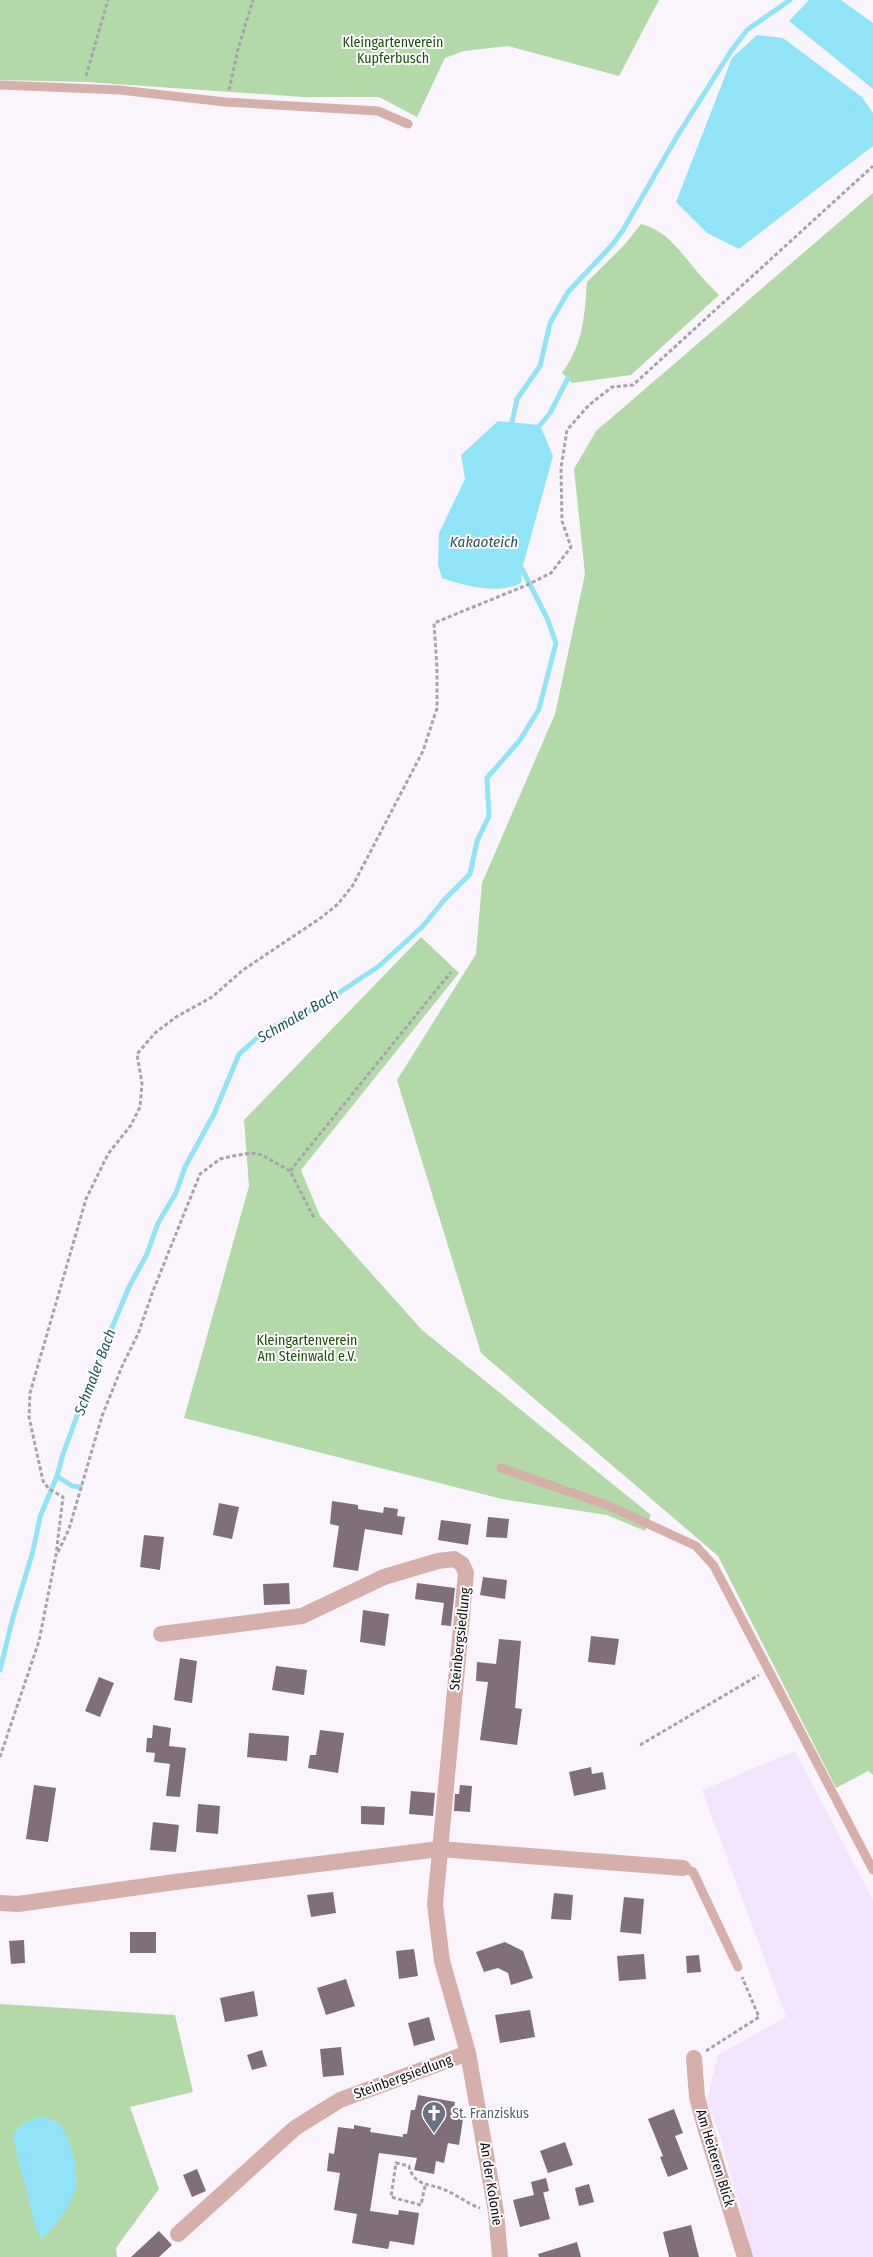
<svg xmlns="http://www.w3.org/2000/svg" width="873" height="2257" viewBox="0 0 873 2257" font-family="'Fira Sans Condensed',sans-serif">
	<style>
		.built { fill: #f3e4fe }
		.green { fill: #b4d9a9 }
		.water { fill: #91e4f7 }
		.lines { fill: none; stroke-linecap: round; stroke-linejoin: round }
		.stream { stroke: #91e4f7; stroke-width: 5 }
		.building { fill: #806e7a }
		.path { stroke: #a7a3aa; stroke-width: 3; stroke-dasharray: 4 2.5; stroke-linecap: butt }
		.lane { stroke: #d7afaa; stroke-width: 9 }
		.street { stroke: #d7afaa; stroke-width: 16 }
		.labels { text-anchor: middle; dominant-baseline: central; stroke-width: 4; stroke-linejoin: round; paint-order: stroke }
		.park-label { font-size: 14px; fill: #1d4d0a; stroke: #fff }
		.street-label { font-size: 14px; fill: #120e14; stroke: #fff }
		.worship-label { font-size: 14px; fill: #5b616d; stroke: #fff; text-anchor: start }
		.water-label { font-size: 15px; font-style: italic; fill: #23535e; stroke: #fff }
	</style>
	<rect width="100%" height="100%" fill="#faf5fd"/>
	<path class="built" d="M 795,1751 L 873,1900 L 873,2257 L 753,2257 L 720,2135 L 706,2102 L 718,2055 L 786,2017 L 702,1790 Z"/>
	<path class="green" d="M 0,0 L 659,0 L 619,76 L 508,46 L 464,51 L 445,58 L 417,117 L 379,97 L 304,97 L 86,82 L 0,80 Z
		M 873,193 L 873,1775 L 868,1771 L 836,1788 L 718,1556 L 481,1353 L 397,1080 L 476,954 L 482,883 L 555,714 L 585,574 L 574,469 L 596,431 Z
		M 641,224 C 667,231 678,249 695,269 C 702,278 711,287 719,295 L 631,375 L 572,383 L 562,373 C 584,342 584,318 587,282 L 626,243 Z
		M 421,937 L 459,973 L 301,1170 L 320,1216 L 422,1330 L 651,1515 L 645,1531 L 607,1515 L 502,1499 L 184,1418 L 249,1186 L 244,1120 Z
		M 0,2004 L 175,2015 L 193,2092 L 130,2107 L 159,2189 L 116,2248 L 117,2257 L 0,2257 Z"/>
	<path class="water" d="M 809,0 L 841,0 L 873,23 L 873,89 L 789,21 Z
		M 757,35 L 783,38 L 862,97 L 873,113 L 873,146 L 739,249 L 707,233 L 676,202 L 732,58 Z
		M 498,421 L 540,425 L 553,456 L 522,569 L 521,583 C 498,595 465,586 442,578 L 438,565 L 439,533 L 465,479 L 461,455 Z
		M 38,2116 C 42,2117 49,2118 53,2120 C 70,2128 79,2171 76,2187 C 73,2204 54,2228 42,2239 C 32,2225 31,2208 27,2191 C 21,2171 15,2154 13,2133 L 22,2124 Z"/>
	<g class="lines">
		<path class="stream" d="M 512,422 L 517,399 L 540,366 L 550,323 L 568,292 L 612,245 L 623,230 L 676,138 L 731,51 L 747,30 L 790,0
			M 540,425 L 550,413 L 568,378
			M 57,1476 L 72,1486 L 80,1487
			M 0,1670 L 13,1617 L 33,1551 L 40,1517 L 57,1476 L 63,1454 L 89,1383 L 129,1287 L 147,1254 L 158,1223 L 176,1193 L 185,1167 L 214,1114 L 239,1054 L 258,1037 L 283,1021 L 316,1008 L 379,966 L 422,927 L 445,899 L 470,874 L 477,841 L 489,816 L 487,778 L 520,740 L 539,709 L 556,643 L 547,618 L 522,569"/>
	</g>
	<path class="building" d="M 332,1501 L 358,1505 L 358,1509 L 383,1513 L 384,1507 L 398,1509 L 397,1516 L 405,1517 L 402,1535 L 365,1529 L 358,1571 L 333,1567 L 339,1526 L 330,1524 Z
		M 219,1503 L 239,1507 L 232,1539 L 213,1535 Z
		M 488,1517 L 509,1519 L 507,1538 L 486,1537 Z
		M 441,1520 L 471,1524 L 468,1545 L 438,1540 Z
		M 144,1535 L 164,1537 L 160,1570 L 140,1567 Z
		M 483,1577 L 507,1580 L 505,1599 L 480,1595 Z
		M 289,1583 L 290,1604 L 264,1605 L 263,1584 Z
		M 417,1583 L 455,1588 L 451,1626 L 441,1625 L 444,1603 L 415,1599 Z
		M 363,1610 L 389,1614 L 385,1646 L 360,1642 Z
		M 591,1636 L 619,1639 L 615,1665 L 588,1662 Z
		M 499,1639 L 521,1641 L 515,1708 L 522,1709 L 517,1745 L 480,1740 L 488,1682 L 476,1681 L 477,1662 L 496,1664 Z
		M 180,1658 L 197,1661 L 192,1703 L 174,1700 Z
		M 276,1666 L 307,1670 L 304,1695 L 272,1690 Z
		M 99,1677 L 114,1683 L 100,1717 L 85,1711 Z
		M 153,1725 L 171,1728 L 169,1746 L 186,1748 L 180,1797 L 166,1796 L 170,1764 L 154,1762 L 155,1753 L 146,1752 L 147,1738 L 152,1738 Z
		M 320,1730 L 344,1733 L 338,1773 L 308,1768 L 310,1755 L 316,1755 Z
		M 249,1733 L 289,1736 L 287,1761 L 247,1757 Z
		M 591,1767 L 592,1774 L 603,1772 L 606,1789 L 574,1796 L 569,1772 Z
		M 34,1785 L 56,1788 L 48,1842 L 26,1839 Z
		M 460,1785 L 472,1786 L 470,1812 L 454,1811 L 455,1794 L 459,1794 Z
		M 411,1791 L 435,1793 L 433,1816 L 409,1814 Z
		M 198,1804 L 220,1806 L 218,1834 L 196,1832 Z
		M 361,1806 L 385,1807 L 384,1825 L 361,1824 Z
		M 153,1822 L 179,1825 L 176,1852 L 150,1850 Z
		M 333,1892 L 336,1913 L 311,1917 L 307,1895 Z
		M 554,1893 L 573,1895 L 571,1920 L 551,1919 Z
		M 624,1897 L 644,1899 L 641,1934 L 620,1932 Z
		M 130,1932 L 156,1932 L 156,1953 L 130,1953 Z
		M 24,1940 L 25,1963 L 11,1964 L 9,1941 Z
		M 505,1942 L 523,1951 L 533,1978 L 511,1985 L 508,1973 L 498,1968 L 484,1972 L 476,1952 Z
		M 414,1949 L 418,1976 L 399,1979 L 396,1951 Z
		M 644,1954 L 646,1979 L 619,1981 L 617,1956 Z
		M 699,1955 L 701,1972 L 687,1973 L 686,1956 Z
		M 346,1979 L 355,2006 L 326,2015 L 317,1988 Z
		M 254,1991 L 258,2016 L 225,2022 L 220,1998 Z
		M 530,2010 L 535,2037 L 500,2043 L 495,2015 Z
		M 429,2017 L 435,2040 L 414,2046 L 408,2023 Z
		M 341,2047 L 344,2075 L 323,2077 L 320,2049 Z
		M 262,2050 L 267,2066 L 252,2070 L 247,2055 Z
		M 418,2095 L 455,2102 L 452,2117 L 463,2119 L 459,2145 L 448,2143 L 444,2163 L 436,2161 L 434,2174 L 414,2170 L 417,2158 L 379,2153 L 370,2211 L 398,2215 L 399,2210 L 419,2213 L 414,2245 L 390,2241 L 388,2249 L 352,2243 L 357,2214 L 334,2210 L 340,2173 L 327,2171 L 329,2153 L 334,2154 L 338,2127 L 354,2129 L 354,2125 L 371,2128 L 370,2132 L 403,2137 L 403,2134 L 407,2134 L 411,2110 L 415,2110 Z
		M 674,2109 L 683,2133 L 675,2136 L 688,2169 L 668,2177 L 660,2157 L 663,2156 L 648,2119 Z
		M 565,2142 L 573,2165 L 548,2173 L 540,2151 Z
		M 197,2169 L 206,2191 L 192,2197 L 183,2175 Z
		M 546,2178 L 549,2191 L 537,2194 L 543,2192 L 550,2219 L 520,2227 L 513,2200 L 534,2195 L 531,2182 Z
		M 589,2184 L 594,2202 L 579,2206 L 575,2188 Z
		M 691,2225 L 699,2257 L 669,2257 L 663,2232 Z
		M 159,2231 L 172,2245 L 159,2257 L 131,2257 Z
		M 577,2242 L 581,2257 L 539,2257 L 538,2254 Z"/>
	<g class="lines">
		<path class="path" d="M 86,76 L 108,0
			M 229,90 L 238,49 L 253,0
			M 290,1171 L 451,972
			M 58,1552 L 69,1529 L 102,1416 L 123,1364 L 138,1334 L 153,1291 L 200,1174 L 220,1159 L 233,1156 L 251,1153 L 262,1155 L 290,1171 L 315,1220
			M 640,1745 L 759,1675
			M 0,1757 L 39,1641 L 56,1555 L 63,1497 L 49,1489 L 43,1481 L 29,1417 L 30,1393 L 86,1199 L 108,1154 L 131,1125 L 140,1107 L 142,1084 L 137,1054 L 155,1033 L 176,1017 L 212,997 L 243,970 L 322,917 L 338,904 L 353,885 L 423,751 L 437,708 L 437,668 L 434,623 L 527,585 L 551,573 L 571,547 L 562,521 L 561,468 L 567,430 L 589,405 L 612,387 L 633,385 L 873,166
			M 706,2051 L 759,2017 L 742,1977
			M 425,2186 L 421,2205 L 391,2197 L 396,2163 L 409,2166 C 414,2187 430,2183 445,2190 C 457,2195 468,2204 480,2208"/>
		<path class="lane" d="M 0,85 L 120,90 L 225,102 L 378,111 L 408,124
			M 501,1468 L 607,1505 L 670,1534 L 696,1546 L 714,1566 L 873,1870
			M 683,1868 L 693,1872 L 738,1967"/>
		<path class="street" d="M 161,1634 L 302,1616 L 384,1577 L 438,1561 L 454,1559 L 462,1564 L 466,1573 L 435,1904 L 442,1961 L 468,2053 L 496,2212 L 500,2257
			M 0,1903 L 18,1904 L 175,1882 L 439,1849 L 683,1868
			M 694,2058 L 697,2097 L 705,2127 L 745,2257
			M 178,2234 L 295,2128 L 340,2100 L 468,2053"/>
	</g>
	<defs>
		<g id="church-pin" transform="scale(1.25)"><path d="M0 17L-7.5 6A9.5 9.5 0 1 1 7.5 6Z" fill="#6b7280" stroke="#fff"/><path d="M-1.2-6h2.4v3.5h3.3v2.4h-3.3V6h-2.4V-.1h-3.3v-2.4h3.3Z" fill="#fff"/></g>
	</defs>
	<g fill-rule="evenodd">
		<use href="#church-pin" x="434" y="2113"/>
	</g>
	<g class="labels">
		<g class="park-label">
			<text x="393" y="42">Kleingartenverein<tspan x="393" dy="16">Kupferbusch</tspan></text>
			<text x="307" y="1340">Kleingartenverein<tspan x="307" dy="16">Am Steinwald e.V.</tspan></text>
		</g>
		<g class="street-label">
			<text transform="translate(460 1639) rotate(-84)">Steinbergsiedlung</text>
			<text transform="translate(403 2077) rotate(-20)">Steinbergsiedlung</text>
			<text transform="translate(715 2158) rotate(73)">Am Heiteren Blick</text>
			<text transform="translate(491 2184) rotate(81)">An der Kolonie</text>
		</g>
		<g class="worship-label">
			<text x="452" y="2113">St. Franziskus</text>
		</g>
		<g class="water-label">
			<text x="484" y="542">Kakaoteich</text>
			<text transform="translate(298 1016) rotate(-30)">Schmaler Bach</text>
			<text transform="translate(95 1372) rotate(-69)">Schmaler Bach</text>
		</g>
	</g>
</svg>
